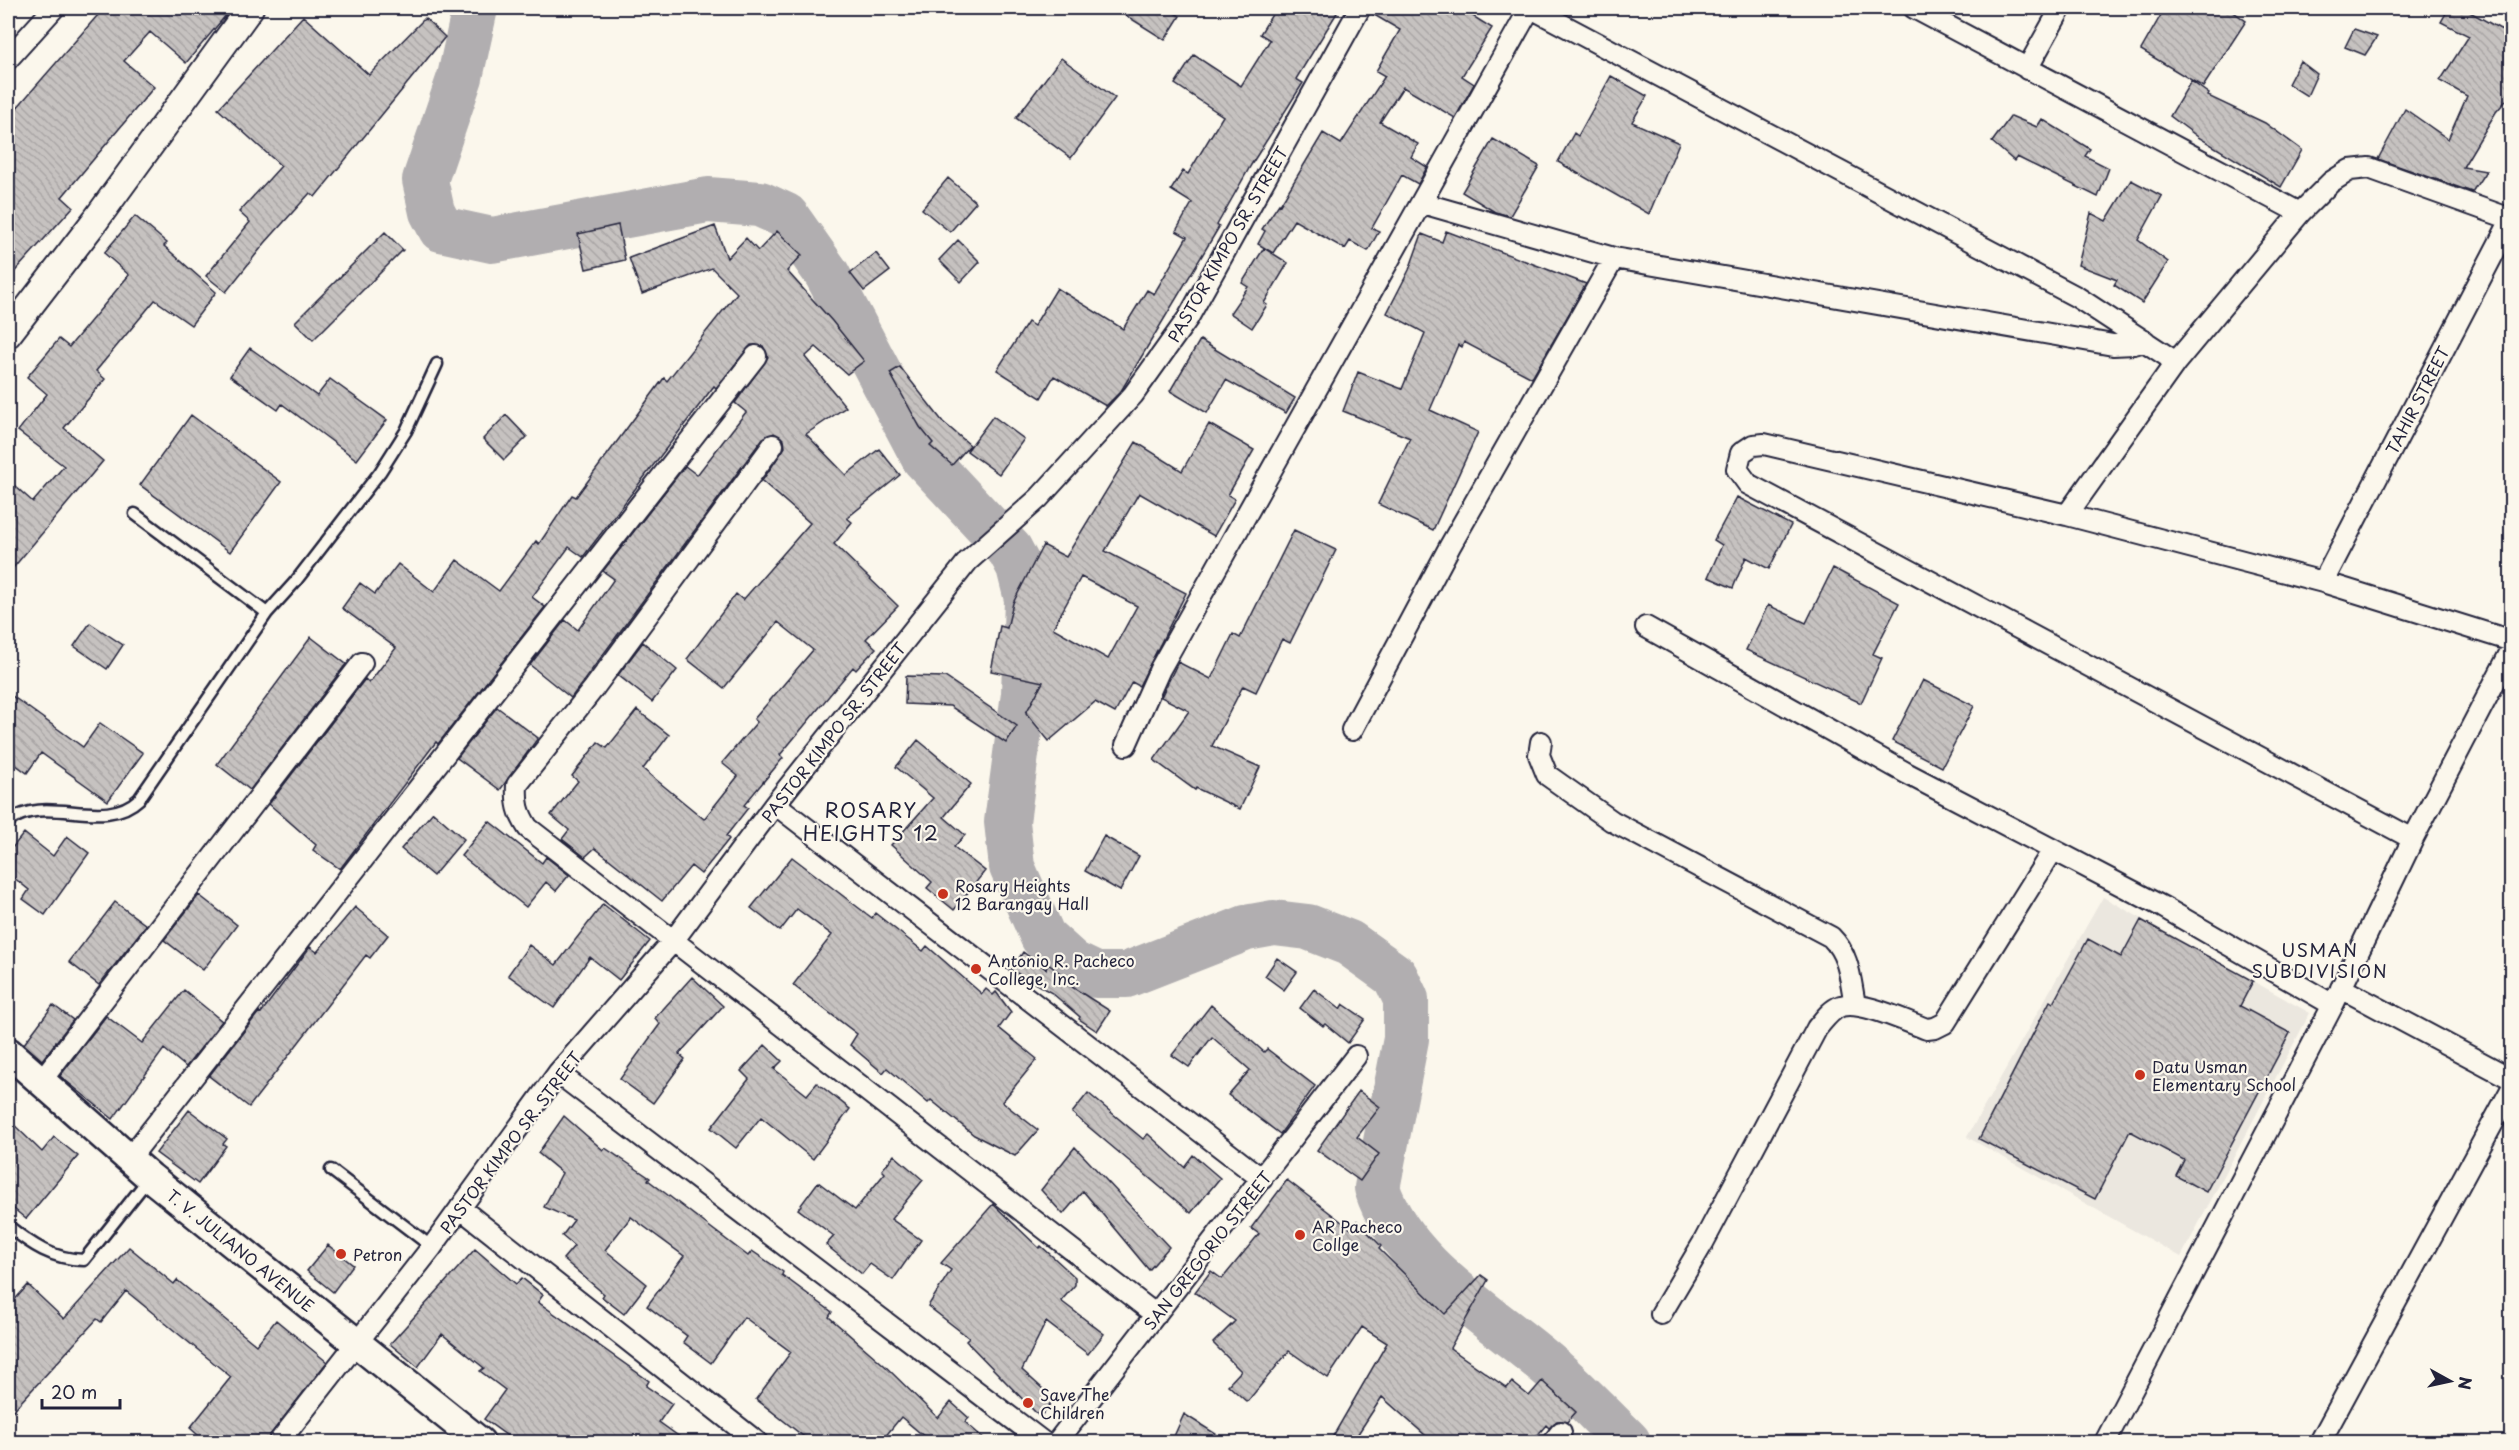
<svg xmlns="http://www.w3.org/2000/svg" width="2519" height="1450" viewBox="0 0 2519 1450" font-family="'Playpen Sans',sans-serif">
	<style>
		.built { fill: #ebe7df }
		.lines { fill: none; stroke-linecap: round; stroke-linejoin: round }
		.river { stroke: #b1aeb0; stroke-width: 46 }
		.building { fill: url(#building-back-hatch); stroke: #22223b; stroke-width: 1.5; fill-rule: evenodd }
		.service-casing { stroke: #22223b; stroke-width: 15 }
		.minor-casing { stroke: #22223b; stroke-width: 24 }
		.tertiary-casing { stroke: #22223b; stroke-width: 30 }
		.secondary-casing { stroke: #22223b; stroke-width: 33 }
		.service { stroke: #fbf7ec; stroke-width: 10 }
		.minor { stroke: #fbf7ec; stroke-width: 20 }
		.tertiary { stroke: #fbf7ec; stroke-width: 26 }
		.secondary { stroke: #fbf7ec; stroke-width: 28 }
		.poi-dot { fill: #c8321e; stroke: #fbf7ec; stroke-width: 2 }
		.labels { text-anchor: middle; dominant-baseline: central; stroke-width: 4.5; stroke-linejoin: round; paint-order: stroke }
		.street-label { font-size: 16px; fill: #22223b; stroke: #fbf7ec }
		.poi-label { font-size: 16px; fill: #22223b; stroke: #fbf7ec; text-anchor: start }
		.neighbourhood-label { font-size: 18px; letter-spacing: 1.5px; fill: #22223b; stroke: #fbf7ec }
		.quarter-label { font-size: 20px; letter-spacing: 1.5px; fill: #22223b; stroke: #fbf7ec }
	</style>
	<defs>
		<pattern id="building-back-hatch" width="6" height="6" patternUnits="userSpaceOnUse" patternTransform="scale(1.5)"><rect width="6" height="6" fill="#c6c2c0"/><path d="M-1 5l2 2M0 0l6 6M5-1l2 2" fill="none" stroke="#aaa6a6"/></pattern>
	</defs>
	<rect width="100%" height="100%" fill="#fbf7ec"/>
	<filter id="ink" filterUnits="userSpaceOnUse"><feTurbulence type="fractalNoise" baseFrequency=".0167" numOctaves="2"/><feDisplacementMap in="SourceGraphic" scale="12" xChannelSelector="R" yChannelSelector="G"/><feConvolveMatrix kernelMatrix="1 2 1 2 8 2 1 2 1" color-interpolation-filters="sRGB"/></filter>
	<g filter="url(#ink)">
		<path class="built" d="M 2103,897 L 2310,1013 L 2181,1257 L 1967,1137 Z"/>
		<g class="lines">
			<path class="river" d="M 475,8 L 460,77 L 425,180 L 432,212 L 441,229 L 492,240 L 708,200 L 760,204 L 786,216 L 827,274 L 924,458 L 1010,550 L 1019,567 L 1027,599 L 1024,694 L 1007,822 L 1012,867 L 1043,937 L 1073,964 L 1096,975 L 1126,975 L 1246,928 L 1274,923 L 1308,927 L 1349,943 L 1395,976 L 1406,999 L 1406,1039 L 1377,1188 C 1402,1267 1497,1319 1556,1372 C 1581,1394 1604,1419 1628,1442"/>
		</g>
		<path class="building" d="M 104,8 L 232,8 L 186,63 L 150,32 L 124,61 L 154,87 L 62,197 L 73,207 L 8,279 L 8,118 Z
			M 1114,8 L 1167,8 L 1180,16 L 1165,40 Z
			M 1276,8 L 1340,8 L 1296,79 L 1303,83 L 1251,165 L 1217,225 L 1219,227 L 1121,391 L 1106,406 L 1054,376 L 1041,398 L 997,370 L 1028,322 L 1034,326 L 1057,288 L 1123,329 L 1147,290 L 1154,294 L 1187,237 L 1176,231 L 1192,203 L 1171,190 L 1183,171 L 1188,174 L 1223,116 L 1175,84 L 1194,55 L 1241,86 L 1270,40 L 1260,34 Z
			M 1372,8 L 1460,8 L 1492,28 L 1462,76 L 1474,84 L 1455,118 L 1403,87 L 1380,122 L 1418,144 L 1411,157 L 1427,167 L 1418,184 L 1402,175 L 1372,228 L 1379,231 L 1368,251 L 1350,241 L 1345,249 L 1294,220 L 1273,253 L 1258,244 L 1265,231 L 1262,229 L 1279,204 L 1280,205 L 1323,133 L 1341,144 L 1385,76 L 1376,71 L 1400,30 L 1371,13 Z
			M 2165,8 L 2228,8 L 2246,21 L 2203,87 L 2141,50 Z
			M 2449,8 L 2463,8 L 2511,35 L 2511,95 L 2496,112 L 2463,167 L 2486,171 L 2472,192 L 2378,159 L 2405,109 L 2448,139 L 2467,96 L 2440,81 L 2469,36 L 2441,22 Z
			M 303,16 L 369,75 L 425,18 L 445,37 L 315,197 L 310,193 L 265,243 L 226,292 L 206,276 L 250,222 L 239,212 L 281,166 L 218,109 Z
			M 2354,29 L 2377,37 L 2365,55 L 2345,47 Z
			M 1061,58 L 1115,98 L 1071,158 L 1016,118 Z
			M 2300,61 L 2317,74 L 2307,96 L 2288,84 Z
			M 1611,76 L 1647,96 L 1632,122 L 1679,143 L 1649,214 L 1558,162 L 1574,133 L 1578,136 Z
			M 2191,81 L 2209,94 L 2208,96 L 2265,123 L 2302,150 L 2281,187 L 2198,137 L 2170,116 Z
			M 2011,116 L 2037,127 L 2042,119 L 2090,149 L 2085,156 L 2109,168 L 2098,197 L 2017,157 L 2014,161 L 1992,142 Z
			M 1493,139 L 1539,166 L 1510,216 L 1495,212 L 1462,192 Z
			M 948,178 L 976,202 L 950,232 L 922,209 Z
			M 2131,180 L 2162,196 L 2138,240 L 2168,262 L 2142,303 L 2114,285 L 2117,280 L 2078,265 L 2091,213 L 2106,221 Z
			M 135,216 L 167,243 L 164,246 L 216,292 L 191,325 L 155,300 L 96,371 L 105,379 L 64,428 L 103,461 L 8,574 L 8,480 L 33,502 L 64,466 L 18,431 L 47,394 L 27,377 L 59,339 L 69,347 L 129,275 L 104,253 Z
			M 618,225 L 625,260 L 586,269 L 578,234 Z
			M 715,226 L 727,258 L 746,238 L 758,251 L 777,231 L 802,255 L 787,271 L 832,321 L 864,361 L 847,374 L 816,347 L 805,357 L 846,407 L 806,434 L 846,475 L 879,449 L 900,475 L 847,518 L 852,522 L 834,544 L 898,606 L 866,639 L 876,648 L 856,670 L 853,667 L 780,755 L 783,758 L 744,805 L 748,808 L 726,836 L 729,839 L 701,874 L 691,866 L 662,901 L 595,848 L 585,857 L 562,839 L 569,830 L 551,815 L 578,781 L 572,776 L 598,742 L 607,748 L 637,710 L 669,735 L 643,769 L 704,819 L 738,776 L 722,763 L 757,722 L 754,719 L 813,650 L 778,622 L 724,688 L 687,659 L 736,594 L 743,600 L 810,523 L 762,481 L 785,447 L 784,440 L 774,433 L 763,438 L 571,698 L 530,665 L 565,620 L 578,630 L 614,579 L 603,571 L 685,466 L 697,475 L 746,412 L 735,403 L 768,357 L 763,346 L 751,345 L 716,388 L 714,386 L 583,557 L 569,547 L 532,597 L 545,607 L 438,744 L 436,742 L 340,869 L 313,850 L 316,845 L 269,804 L 365,679 L 369,683 L 396,648 L 342,608 L 360,583 L 375,594 L 398,564 L 434,592 L 457,560 L 499,591 L 536,541 L 539,544 L 572,495 L 576,497 L 664,378 L 667,381 L 737,293 L 712,268 L 642,294 L 629,258 Z
			M 1446,231 L 1586,284 L 1532,378 L 1464,342 L 1462,347 L 1458,345 L 1430,410 L 1478,432 L 1433,530 L 1378,504 L 1410,438 L 1343,411 L 1358,372 L 1402,389 L 1425,333 L 1387,313 L 1409,270 L 1422,234 L 1442,242 Z
			M 385,232 L 403,250 L 313,340 L 295,322 Z
			M 958,240 L 980,262 L 961,282 L 939,260 Z
			M 1264,248 L 1288,263 L 1264,303 L 1267,305 L 1252,328 L 1230,313 L 1248,287 L 1242,283 Z
			M 876,253 L 890,271 L 864,291 L 850,273 Z
			M 1200,340 L 1295,398 L 1286,413 L 1226,380 L 1207,413 L 1170,391 Z
			M 250,348 L 317,396 L 330,379 L 387,420 L 357,460 L 282,404 L 278,410 L 230,376 Z
			M 900,367 L 943,422 L 970,445 L 952,465 L 930,446 L 933,443 L 920,427 L 890,373 Z
			M 191,415 L 281,482 L 230,552 L 140,485 Z
			M 506,415 L 527,437 L 504,460 L 483,439 Z
			M 993,416 L 1024,439 L 999,474 L 967,451 Z
			M 1209,424 L 1254,450 L 1228,495 L 1235,499 L 1214,536 L 1139,493 L 1105,551 L 1186,593 L 1139,686 L 1132,682 L 1115,713 L 1095,702 L 1049,741 L 1026,713 L 1043,682 L 991,671 L 1000,626 L 1007,628 L 1013,603 L 1043,545 L 1066,557 L 1136,442 L 1182,471 ZM 1081,577 L 1137,606 L 1108,659 L 1053,628 Z
			M 1737,497 L 1791,525 L 1769,569 L 1746,557 L 1733,588 L 1708,577 L 1722,545 L 1714,540 Z
			M 1294,530 L 1336,550 L 1290,643 L 1282,639 L 1256,692 L 1243,686 L 1212,746 L 1260,767 L 1240,809 L 1196,788 L 1195,790 L 1154,760 L 1189,711 L 1161,697 L 1178,662 L 1211,679 L 1233,634 L 1240,638 Z
			M 1833,568 L 1899,603 L 1873,654 L 1882,658 L 1861,703 L 1746,650 L 1768,605 L 1806,623 Z
			M 90,623 L 123,645 L 107,669 L 74,646 Z
			M 311,637 L 346,664 L 250,790 L 217,764 Z
			M 643,642 L 677,670 L 652,702 L 618,675 Z
			M 906,676 L 945,677 L 1017,726 L 1006,743 L 950,706 L 905,704 Z
			M 1923,680 L 1974,706 L 1942,767 L 1892,741 Z
			M 8,693 L 83,747 L 100,723 L 143,753 L 108,801 L 41,753 L 27,773 L 8,759 Z
			M 497,707 L 538,738 L 500,790 L 457,758 Z
			M 918,740 L 971,784 L 944,817 L 965,835 L 954,847 L 985,871 L 954,910 L 927,888 L 932,882 L 891,845 L 933,798 L 896,767 Z
			M 433,812 L 464,839 L 433,876 L 401,849 Z
			M 489,821 L 542,863 L 546,857 L 569,875 L 556,891 L 546,882 L 526,907 L 461,856 Z
			M 24,833 L 53,856 L 67,836 L 89,853 L 45,915 L 23,899 L 29,890 L 8,873 L 8,853 Z
			M 1104,836 L 1139,856 L 1120,891 L 1085,871 Z
			M 792,857 L 872,918 L 875,913 L 923,951 L 927,946 L 982,994 L 986,989 L 993,995 L 996,992 L 1011,1012 L 999,1028 L 1037,1059 L 1002,1102 L 1038,1130 L 1015,1156 L 974,1135 L 931,1100 L 928,1103 L 887,1068 L 883,1073 L 850,1045 L 857,1034 L 793,985 L 832,935 L 797,909 L 780,931 L 751,908 Z
			M 199,895 L 237,925 L 203,970 L 164,940 Z
			M 115,902 L 146,925 L 99,985 L 69,962 Z
			M 603,904 L 650,941 L 619,980 L 590,957 L 554,1008 L 508,975 L 529,945 L 556,965 Z
			M 355,907 L 388,935 L 370,958 L 366,955 L 249,1107 L 209,1076 L 259,1012 L 261,1013 L 310,947 L 317,952 Z
			M 2141,920 L 2253,981 L 2240,1006 L 2290,1033 L 2206,1192 L 2176,1176 L 2184,1160 L 2130,1131 L 2095,1199 L 1979,1139 L 2050,1001 L 2053,1003 L 2088,939 L 2121,957 Z
			M 1023,952 L 1046,969 L 1048,964 L 1072,982 L 1069,985 L 1110,1011 L 1097,1031 L 1079,1019 L 1080,1017 L 1052,993 L 1011,970 Z
			M 1277,958 L 1297,972 L 1284,990 L 1265,976 Z
			M 692,977 L 723,1006 L 679,1054 L 685,1059 L 653,1103 L 620,1079 L 660,1024 L 655,1018 Z
			M 1314,989 L 1340,1009 L 1343,1004 L 1365,1019 L 1348,1043 L 1325,1024 L 1323,1026 L 1300,1008 Z
			M 184,990 L 222,1021 L 186,1067 L 164,1049 L 113,1119 L 60,1076 L 106,1016 L 142,1043 Z
			M 53,1005 L 73,1020 L 42,1060 L 24,1044 Z
			M 1211,1005 L 1264,1052 L 1267,1049 L 1315,1086 L 1280,1134 L 1228,1095 L 1250,1070 L 1212,1037 L 1189,1067 L 1172,1055 Z
			M 765,1045 L 782,1061 L 774,1069 L 807,1095 L 817,1083 L 850,1109 L 813,1159 L 761,1117 L 736,1148 L 711,1128 L 749,1079 L 741,1071 Z
			M 1359,1091 L 1380,1107 L 1357,1137 L 1379,1154 L 1360,1181 L 1317,1150 Z
			M 1088,1093 L 1143,1139 L 1148,1134 L 1184,1167 L 1193,1155 L 1220,1178 L 1191,1213 L 1072,1113 Z
			M 189,1110 L 227,1139 L 223,1144 L 226,1146 L 198,1184 L 156,1153 Z
			M 564,1116 L 603,1150 L 605,1148 L 650,1178 L 648,1180 L 748,1256 L 752,1251 L 783,1272 L 782,1275 L 832,1312 L 829,1317 L 884,1365 L 938,1418 L 951,1402 L 969,1418 L 965,1422 L 989,1443 L 932,1443 L 901,1417 L 880,1443 L 812,1443 L 756,1399 L 791,1352 L 744,1317 L 711,1363 L 683,1342 L 687,1336 L 647,1306 L 684,1256 L 631,1217 L 605,1250 L 647,1284 L 624,1314 L 602,1297 L 604,1294 L 563,1259 L 574,1246 L 562,1236 L 574,1220 L 544,1207 L 562,1173 L 538,1153 Z
			M 8,1119 L 42,1152 L 54,1137 L 78,1156 L 26,1219 L 8,1204 Z
			M 1075,1147 L 1169,1247 L 1149,1270 L 1083,1191 L 1063,1214 L 1041,1190 Z
			M 894,1155 L 923,1180 L 891,1219 L 921,1240 L 893,1280 L 870,1264 L 862,1274 L 826,1245 L 834,1236 L 798,1209 L 818,1182 L 855,1210 L 885,1173 L 882,1170 Z
			M 1287,1180 L 1351,1229 L 1357,1221 L 1381,1246 L 1379,1249 L 1445,1314 L 1481,1275 L 1488,1280 L 1450,1348 L 1507,1388 L 1512,1382 L 1529,1396 L 1542,1381 L 1576,1412 L 1567,1422 L 1557,1421 L 1549,1428 L 1546,1425 L 1531,1443 L 1434,1443 L 1382,1397 L 1352,1443 L 1329,1443 L 1387,1343 L 1362,1327 L 1328,1378 L 1289,1351 L 1247,1402 L 1228,1385 L 1241,1371 L 1213,1343 L 1235,1321 L 1195,1292 L 1211,1271 L 1222,1279 L 1259,1234 L 1251,1228 Z
			M 993,1204 L 1039,1248 L 1041,1246 L 1075,1277 L 1075,1285 L 1061,1301 L 1104,1334 L 1088,1354 L 1046,1322 L 1022,1370 L 1054,1399 L 1040,1417 L 966,1341 L 969,1338 L 928,1306 L 951,1270 L 941,1263 Z
			M 328,1245 L 353,1265 L 333,1292 L 307,1271 Z
			M 129,1247 L 174,1284 L 177,1280 L 256,1345 L 276,1320 L 327,1362 L 270,1435 L 267,1443 L 207,1443 L 190,1428 L 231,1377 L 126,1291 L 101,1322 L 97,1319 L 8,1416 L 8,1307 L 28,1285 L 64,1319 Z
			M 475,1249 L 516,1284 L 522,1278 L 543,1295 L 538,1302 L 649,1381 L 646,1386 L 672,1404 L 659,1422 L 688,1443 L 517,1443 L 484,1419 L 505,1390 L 480,1371 L 484,1368 L 442,1334 L 418,1367 L 390,1344 Z
			M 1184,1414 L 1230,1443 L 1171,1443 Z"/>
		<g class="lines">
			<g class="service-casing">
				<path id="service" d="M 135,514 L 267,613
					M 8,822 C 46,792 103,833 139,799 L 267,613 L 295,582 L 380,472 L 406,431 L 437,364
					M 331,1170 L 432,1247
					M 8,1226 C 32,1245 52,1259 84,1260 L 150,1177"/>
			</g>
			<g class="minor-casing">
				<path id="minor" d="M 1531,8 L 2077,297 L 2176,362
					M 1914,8 L 2300,213
					M 8,59 L 54,8
					M 2027,69 L 2061,8
					M 1422,203 L 1614,258 L 2113,345 L 2134,344 L 2145,341
					M 773,445 L 594,688 L 517,785 C 516,803 518,813 528,828 L 1156,1315
					M 2067,515 L 2176,362 L 2300,213 L 2331,182 L 2350,170 L 2369,168 L 2511,219
					M 2323,582 L 2512,218
					M 1646,627 L 1908,774 L 2163,907 L 2333,1005
					M 1352,730 L 1450,546 L 1614,258
					M 1541,742 L 1539,755 L 1547,775 L 1612,821 L 1831,937 C 1850,956 1850,980 1855,1004
					M 1126,745 L 1160,669 L 1530,8
					M 775,804 L 1262,1179
					M 2413,839 L 1748,484 L 1737,469 L 1741,453 L 1753,445 L 1764,444 L 2067,515 L 2323,582 L 2512,641
					M 2341,988 L 2512,1079
					M 558,1073 L 1043,1442
					M 41,1081 L 362,663
					M 129,1159 L 756,356
					M 460,1208 L 757,1442
					M 1661,1314 L 1703,1243 L 1817,1028 C 1824,1020 1830,1010 1841,1006 C 1861,1000 1907,1022 1927,1029 L 1935,1028 L 1945,1023 L 2053,850
					M 279,1442 L 432,1247 L 558,1073 L 673,941 L 775,804 L 968,561 L 1039,498 L 1133,395 L 1188,318 L 1360,8
					M 1057,1442 L 1356,1056
					M 1553,1442 L 1561,1432
					M 2105,1442 L 2333,1005 L 2413,839 L 2512,649
					M 2320,1442 L 2512,1088"/>
			</g>
			<g class="tertiary-casing">
				<path id="tertiary" d="M 8,334 L 95,221 L 250,8"/>
			</g>
			<g class="secondary-casing">
				<path id="secondary" d="M 8,1052 L 150,1177 L 480,1442"/>
			</g>
			<use href="#service" class="service"/>
			<use href="#minor" class="minor"/>
			<use href="#tertiary" class="tertiary"/>
			<use href="#secondary" class="secondary"/>
		</g>
	</g>
	<g class="poi-dot">
		<circle cx="943" cy="894" r="6"/>
		<circle cx="976" cy="969" r="6"/>
		<circle cx="2140" cy="1075" r="6"/>
		<circle cx="1300" cy="1235" r="6"/>
		<circle cx="341" cy="1254" r="6"/>
		<circle cx="1028" cy="1403" r="6"/>
	</g>
	<g class="labels">
		<g class="street-label">
			<text transform="translate(1227 244) rotate(-60)">PASTOR KIMPO SR. STREET</text>
			<text transform="translate(2417 400) rotate(-63)">TAHIR STREET</text>
			<text transform="translate(833 732) rotate(-52)">PASTOR KIMPO SR. STREET</text>
			<text transform="translate(510 1142) rotate(-53)">PASTOR KIMPO SR. STREET</text>
			<text transform="translate(241 1250) rotate(39)">T. V. JULIANO AVENUE</text>
			<text transform="translate(1207 1250) rotate(-52)">SAN GREGORIO STREET</text>
		</g>
		<g class="poi-label">
			<text x="955" y="885">Rosary Heights<tspan x="955" dy="18">12 Barangay Hall</tspan></text>
			<text x="988" y="960">Antonio R. Pacheco<tspan x="988" dy="18">College, Inc.</tspan></text>
			<text x="2152" y="1066">Datu Usman<tspan x="2152" dy="18">Elementary School</tspan></text>
			<text x="1312" y="1226">AR Pacheco<tspan x="1312" dy="18">Collge</tspan></text>
			<text x="353" y="1254">Petron</text>
			<text x="1040" y="1394">Save The<tspan x="1040" dy="18">Children</tspan></text>
		</g>
		<g class="neighbourhood-label">
			<text x="2320" y="949">USMAN<tspan x="2320" dy="21">SUBDIVISION</tspan></text>
		</g>
		<g class="quarter-label">
			<text x="871" y="810">ROSARY<tspan x="871" dy="23">HEIGHTS 12</tspan></text>
		</g>
	</g>
	<rect width="2519" height="1450" fill="none" stroke="#fbf7ec" stroke-width="30"/>
	<rect x="15" y="15" width="2489" height="1420" fill="none" stroke="#22223b" stroke-width="2" filter="url(#ink)"/>
	<g transform="translate(2450 1381) rotate(98)" stroke="#fbf7ec" stroke-width="4.5" paint-order="stroke">
	<path d="M0-4.5L10 22L0 15L-10 22Z" fill="#22223b"/>
	<text y="-9" font-size="16" font-weight="bold" text-anchor="middle" fill="#22223b">N</text>
	</g>
	<path d="M42 1399v9h78v-9" fill="none" stroke="#22223b" stroke-width="3"/>
	<text x="51" y="1399" font-size="18" fill="#22223b" stroke="#fbf7ec" stroke-width="4.5" paint-order="stroke">20 m</text>
</svg>
